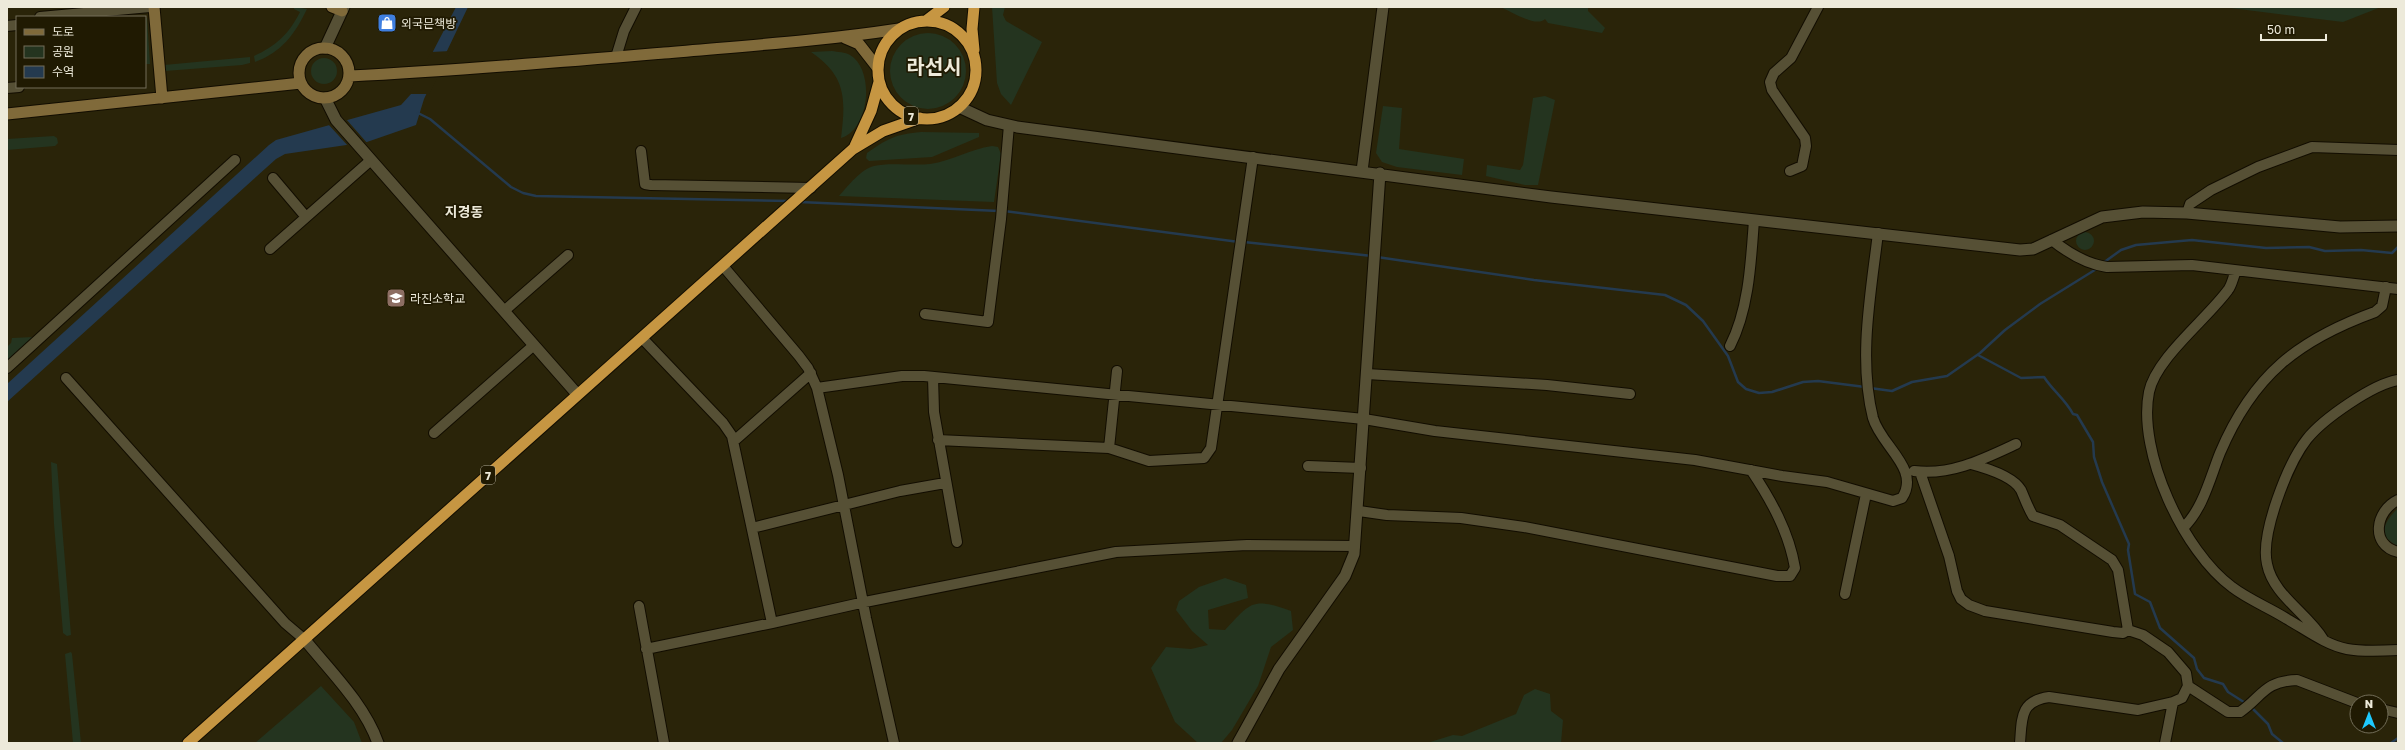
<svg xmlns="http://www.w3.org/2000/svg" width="2405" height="750" viewBox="0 0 2405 750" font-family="'Golos Text','Noto Sans KR',sans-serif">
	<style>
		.green { fill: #24341f }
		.water { fill: #243a4f }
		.pier { fill: #2a2409 }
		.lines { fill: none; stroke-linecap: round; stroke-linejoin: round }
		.stream { stroke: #243a4f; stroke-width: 2.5 }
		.minor-casing { stroke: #120d00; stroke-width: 12 }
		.tertiary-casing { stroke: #120d00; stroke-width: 13 }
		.secondary-casing { stroke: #120d00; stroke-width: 13 }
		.trunk-casing { stroke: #120d00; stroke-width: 13 }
		.minor { stroke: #565035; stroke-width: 10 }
		.tertiary { stroke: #565035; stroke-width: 11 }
		.secondary { stroke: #806a3a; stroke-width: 11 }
		.trunk { stroke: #c69642; stroke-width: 11 }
		.labels { text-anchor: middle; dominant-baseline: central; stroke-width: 3.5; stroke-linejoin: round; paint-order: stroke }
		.shield { fill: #201a02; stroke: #b0ac99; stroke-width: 1 }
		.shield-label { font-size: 11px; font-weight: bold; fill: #edeada }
		.poi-label { font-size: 12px; fill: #edeada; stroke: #201a02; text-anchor: start }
		.quarter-label { font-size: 14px; font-weight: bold; fill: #edeada; stroke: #201a02 }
		.town-label { font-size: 20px; font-weight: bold; fill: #edeada; stroke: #201a02 }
	</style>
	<rect width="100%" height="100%" fill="#2a2409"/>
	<path class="green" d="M 294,7 L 307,9 C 295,34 282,52 255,62 L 254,56 C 276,46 289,34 300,12 L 294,9 Z
		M 992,7 L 1005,7 L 1003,15 L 1006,21 L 1042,42 L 1011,105 L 1001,94 L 997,83 Z
		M 1500,7 L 1588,7 L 1588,11 L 1605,28 L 1602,33 L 1548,23 L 1545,19 C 1536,28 1511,11 1500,7 Z
		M 2223,7 L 2381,7 L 2343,22 Z
		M 145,18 L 147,18 L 150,64 L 145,64 Z
		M890 71a38 38 0 1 1 76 0a38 38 0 1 1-76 0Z
		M 832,51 C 838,52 845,52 850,55 C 875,70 870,129 841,138 C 846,98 846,76 811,52 Z
		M 250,57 L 250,63 L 242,65 L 165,71 L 164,65 Z
		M311 71a13 13 0 1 1 26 0a13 13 0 1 1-26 0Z
		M 1545,96 L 1555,100 L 1538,185 L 1525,185 L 1486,176 L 1487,165 L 1520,170 L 1523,165 L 1533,98 Z
		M 1383,106 L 1402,108 L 1399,149 L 1464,159 L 1462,175 L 1397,167 L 1382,162 L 1376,153 Z
		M 921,132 L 979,133 L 979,137 L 932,157 L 869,161 L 866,158 L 867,153 C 887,139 896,134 921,132 Z
		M 54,136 L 57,138 L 58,143 L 55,146 L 7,150 L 7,139 Z
		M 992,146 L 998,147 L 1001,154 L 994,202 L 839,196 C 848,186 861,169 874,166 C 889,162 912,166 930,164 C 952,161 970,149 992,146 Z
		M2076 241a9 9 0 1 1 18 0a9 9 0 1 1-18 0Z
		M 34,337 L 7,362 L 7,347 L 11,343 L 12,338 Z
		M 51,462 L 57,464 L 71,635 L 67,636 L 63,633 L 54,524 Z
		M 2398,508 L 2398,546 C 2376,536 2384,522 2398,508 Z
		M 1225,578 L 1246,585 L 1248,598 L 1208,610 L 1209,629 L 1225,630 C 1251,602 1252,597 1291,611 L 1293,630 L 1271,647 L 1258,686 L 1232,730 L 1221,743 L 1198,743 L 1175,722 L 1151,668 L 1166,647 L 1191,649 L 1208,645 L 1192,631 L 1176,610 L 1179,601 L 1199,587 Z
		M 71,652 L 72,654 L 81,743 L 73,743 L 65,654 Z
		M 321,686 L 354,722 L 362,743 L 255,743 Z
		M 1535,689 L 1550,694 L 1551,711 L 1563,720 L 1561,743 L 1427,743 L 1453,735 L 1462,736 L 1516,714 L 1524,695 Z"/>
	<path class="water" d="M 456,7 L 468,7 L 424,99 L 416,125 L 367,142 L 285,154 L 276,159 L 7,402 L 7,384 L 269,145 L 276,140 L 401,105 L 411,94 Z"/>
	<path class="pier" d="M 451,51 L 429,94 L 409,94 L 431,52 Z
		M 346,119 L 368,144 L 349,147 L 328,124 Z"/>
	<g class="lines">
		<path class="stream" d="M 418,113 L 430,119 L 511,187 L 523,193 L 536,196 L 789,201
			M 800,202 L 999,211
			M 1004,211 L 1239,242
			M 1244,242 L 1372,256
			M 1377,257 L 1534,280 L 1665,295 L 1686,305 L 1703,321 L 1728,356 L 1738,382 L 1746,389 L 1759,393 L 1772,392 L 1803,382 L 1818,381 L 1865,387
			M 2103,263 L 2121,250 L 2136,245 L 2192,240 L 2266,248 L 2309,247 L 2325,251 L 2361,250 L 2392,253 L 2398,247
			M 1978,355 L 2021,378 L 2044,377 C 2053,391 2065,399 2073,414 L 2077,415 L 2093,442 L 2094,457 L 2102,482 L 2129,544 L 2128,550 L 2135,594 L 2150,602 L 2160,628 L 2194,658 L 2197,669 L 2204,678 L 2223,684 L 2228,692 L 2247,704
			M 1870,388 L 1892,391 L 1912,382 L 1947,376 L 1980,353 L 2005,330 L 2040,304 L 2098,268
			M 2251,707 L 2268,724 L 2272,734 L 2283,743
			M 2391,743 L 2398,738"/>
		<g class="minor-casing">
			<path id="minor" d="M 40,17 L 150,7
				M 7,26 L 17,25
				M 616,57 L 624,31 L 636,7
				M 7,88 L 19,87
				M 641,151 L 645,184 L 651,185 L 811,188
				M 1790,171 L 1802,166 L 1806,146 L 1805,138 L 1772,90 L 1770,82 L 1774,73 L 1791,58 L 1818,7
				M 273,178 L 306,217
				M 2187,213 L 2190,204 L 2211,190 L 2258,167 L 2312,147 L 2398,150
				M 2052,240 C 2068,253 2087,264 2107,267 L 2192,265 L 2398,289
				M 270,249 L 371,160
				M 723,266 L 799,356 L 808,368 L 817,388 L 838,475 L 866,618 L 894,743
				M 2236,271 C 2233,277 2232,285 2228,290 C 2207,319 2156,358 2149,392 C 2137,452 2184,552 2232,587 C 2249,600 2270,608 2287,619 C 2305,629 2326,645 2347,649 C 2363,652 2381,651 2398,650
				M 504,311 L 568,255
				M 925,314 L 988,322 L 1001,219 L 1009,125
				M 642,338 L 723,423 L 732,436 L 772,623
				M 1730,346 C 1749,309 1751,261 1754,220
				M 7,368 L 235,160
				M 1117,371 L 1109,448 L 1149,461 L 1204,458 L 1211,448 L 1253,157
				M 1367,374 L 1547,385 L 1630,394
				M 933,377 L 934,412 L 957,542
				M 66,378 L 285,623 L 305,640
				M 817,388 L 902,376 L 924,376 L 1364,419 L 1435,431 L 1695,460 L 1782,476 L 1827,482 L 1893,501 L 1902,498 C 1921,469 1881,446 1873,418 C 1858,359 1871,292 1878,233
				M 434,433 L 534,345
				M 938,440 L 1109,448
				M 734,441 L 811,373
				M 1308,466 L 1361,468
				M 1914,471 C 1950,476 1984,459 2016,444
				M 1920,472 L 1949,556 L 1957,591 L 1961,599 L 1969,605 L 1985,611 L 2113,632 L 2123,633 L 2128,630 L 2118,570 L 2112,560 L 2060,525 L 2033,516 C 2028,508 2025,499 2021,490 C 2013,476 1986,468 1971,464
				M 2398,500 C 2375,511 2370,545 2398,552
				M 1359,511 L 1387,515 L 1461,518 L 1524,527 L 1777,576 L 1790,576 L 1795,568 C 1789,532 1771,500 1751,470
				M 752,528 L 900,491 L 945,483
				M 2183,528 C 2203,509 2210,478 2220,453 C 2253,375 2298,340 2375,312 L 2382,306 L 2386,287
				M 1845,594 L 1866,494
				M 639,606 L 664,743
				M 2323,639 C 2307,613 2273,595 2267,564 C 2260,534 2288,463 2307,439 C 2323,419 2373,384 2398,380
				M 646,649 L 772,623 L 865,602 L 1116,552 L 1247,545 L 1355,546
				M 2188,686 L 2228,712 L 2240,712 C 2262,697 2264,681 2297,680 L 2357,703
				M 2381,709 L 2398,713
				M 2020,743 C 2022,718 2020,701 2049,697 L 2138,710 L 2173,702 L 2182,698 L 2188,686 L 2186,673 L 2168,652 L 2143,635 L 2128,630
				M 2165,743 L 2173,702"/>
		</g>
		<g class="tertiary-casing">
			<path id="tertiary" d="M 325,48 L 344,7
				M 325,98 L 336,120 L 577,394
				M 959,107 L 987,120 L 1017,127 L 1551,197 L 2020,250 L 2033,249 L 2102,217 L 2143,212 L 2187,213 L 2340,227 L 2398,226
				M 1362,171 L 1383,7
				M 305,640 C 331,672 364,704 378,743
				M 1238,743 L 1279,669 L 1345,576 L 1354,554 L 1380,173"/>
		</g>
		<g class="secondary-casing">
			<path id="secondary" d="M 154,7 L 162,98
				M 332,7 L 342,11
				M 845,38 L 859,44 L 877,67
				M299 73a25 25 0 1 1 50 0a25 25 0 1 1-50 0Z
				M 350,76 C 455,71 559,62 664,53 C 742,46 821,41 899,29
				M 7,114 L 301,83"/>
		</g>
		<g class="trunk-casing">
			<path id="trunk" d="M 927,20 L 944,7
				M878 70a49 49 0 1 1 98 0a49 49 0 1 1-98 0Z
				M 974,50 L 972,29 L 974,7
				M 855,146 L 871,111 L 879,82
				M 188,743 L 853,149 L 883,131 L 920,118"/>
		</g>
		<use href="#minor" class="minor"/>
		<use href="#tertiary" class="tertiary"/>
		<use href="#secondary" class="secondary"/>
		<use href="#trunk" class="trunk"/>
	</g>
	<defs>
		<g id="shop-square" transform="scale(1)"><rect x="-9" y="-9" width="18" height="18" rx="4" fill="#3f7fe0" stroke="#201a02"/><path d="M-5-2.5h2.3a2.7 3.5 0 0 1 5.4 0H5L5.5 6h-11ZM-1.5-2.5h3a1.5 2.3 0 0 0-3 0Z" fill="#fff"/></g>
		<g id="school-square" transform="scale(1)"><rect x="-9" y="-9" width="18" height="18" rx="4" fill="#8d6e63" stroke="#201a02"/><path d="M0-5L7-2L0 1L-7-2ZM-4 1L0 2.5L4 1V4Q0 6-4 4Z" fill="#fff"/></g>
	</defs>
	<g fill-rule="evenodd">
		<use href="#shop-square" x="387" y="23"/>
		<use href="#school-square" x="396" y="298"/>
	</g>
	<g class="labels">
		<g class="shield">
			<rect x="904" y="107" width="14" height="18" rx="3"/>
			<rect x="481" y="466" width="14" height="18" rx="3"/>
		</g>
		<g class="shield-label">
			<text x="911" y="116">7</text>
			<text x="488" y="475">7</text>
		</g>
		<g class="poi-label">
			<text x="401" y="23">외국믄책방</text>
			<text x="410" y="298">라진소학교</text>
		</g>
		<g class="quarter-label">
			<text x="464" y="211">지경동</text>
		</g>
		<g class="town-label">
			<text x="934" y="66">라선시</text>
		</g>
	</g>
	<rect width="2405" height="750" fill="none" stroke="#edeada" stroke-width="16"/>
	<rect x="16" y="16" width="130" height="72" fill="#201a02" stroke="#726d58"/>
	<rect x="24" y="29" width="20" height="6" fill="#806a3a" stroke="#726d58"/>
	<text x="52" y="36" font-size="12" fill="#edeada">도로</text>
	<rect x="24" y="46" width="20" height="12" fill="#24341f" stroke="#726d58"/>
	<text x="52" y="56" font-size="12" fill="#edeada">공원</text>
	<rect x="24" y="66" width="20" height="12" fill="#243a4f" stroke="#726d58"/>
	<text x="52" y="76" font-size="12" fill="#edeada">수역</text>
	<g transform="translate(2369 714)"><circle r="19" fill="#201a02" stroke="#726d58"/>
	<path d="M0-3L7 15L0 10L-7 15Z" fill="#1ec9fd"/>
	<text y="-6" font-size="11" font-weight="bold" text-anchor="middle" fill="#edeada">N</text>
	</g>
	<path d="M2261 34v6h65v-6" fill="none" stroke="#edeada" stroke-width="2"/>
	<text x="2267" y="34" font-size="12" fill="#edeada" stroke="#201a02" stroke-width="3" paint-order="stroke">50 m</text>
</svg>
